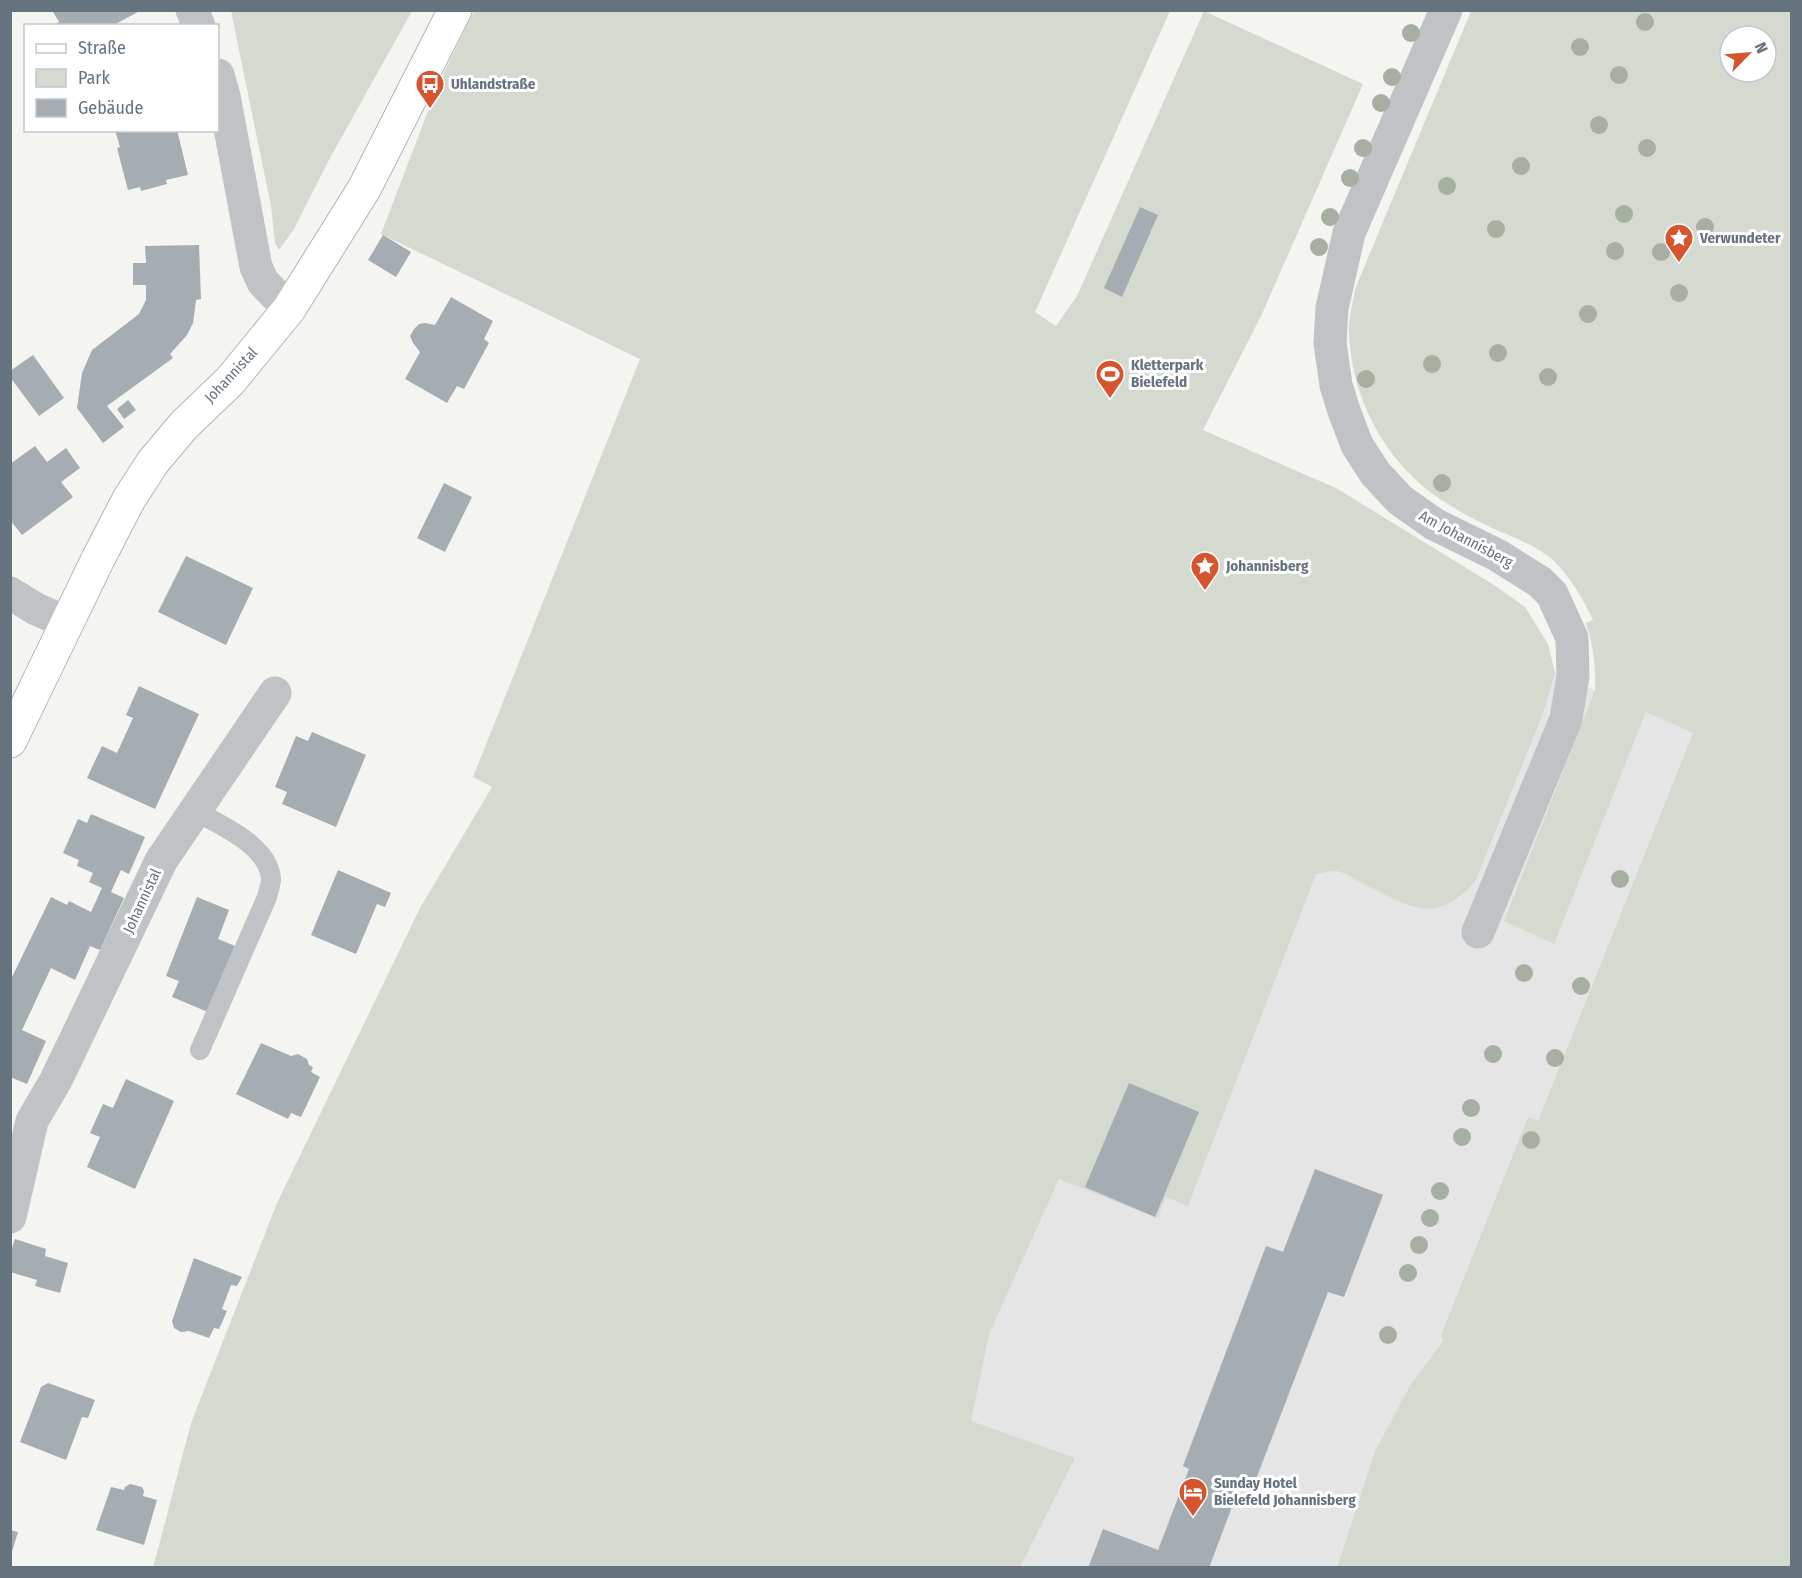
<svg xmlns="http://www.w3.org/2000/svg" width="1802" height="1578" viewBox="0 0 1802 1578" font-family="'Fira Sans Condensed',sans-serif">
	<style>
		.built { fill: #e4e5e4 }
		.green { fill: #d5dad1; fill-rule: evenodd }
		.building { fill: #a6adb2 }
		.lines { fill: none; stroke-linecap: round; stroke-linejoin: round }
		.secondary-casing { stroke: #b2b6ba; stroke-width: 35 }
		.lane { stroke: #bfc3c6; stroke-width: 20 }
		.street { stroke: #bfc3c6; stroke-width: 33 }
		.secondary { stroke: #fff; stroke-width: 33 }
		.tree { fill: #a6afa2 }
		.labels { text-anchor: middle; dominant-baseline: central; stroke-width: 6; stroke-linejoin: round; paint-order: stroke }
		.poi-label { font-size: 15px; font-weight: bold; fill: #65737f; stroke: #fff; text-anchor: start }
		.street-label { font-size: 15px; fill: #65737f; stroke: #fff }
	</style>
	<rect width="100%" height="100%" fill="#f4f4f0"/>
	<path class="built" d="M 1525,607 L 1548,644 L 1555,673 L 1595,690 L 1724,707 L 1403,1567 L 877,1568 L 1172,828 Z"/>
	<path class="green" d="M 231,11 L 412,11 L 330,158 L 294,229 L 279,250 L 275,243 L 271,206 Z
		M 474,11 L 1170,11 L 1035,312 L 1056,326 L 1077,296 L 1204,11 L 1363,84 L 1262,314 L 1203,430 L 1336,488 L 1494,585 L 1525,607 L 1548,644 L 1555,673 L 1544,711 L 1476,880 C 1434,929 1408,905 1360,882 C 1353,878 1343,871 1335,871 C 1329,871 1322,873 1316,874 L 1188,1206 L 1166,1197 L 1157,1218 L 1059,1179 L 989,1334 L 971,1421 L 1075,1458 L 1020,1567 L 153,1568 L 191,1423 L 277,1203 L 420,908 L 492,787 L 473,777 L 640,359 L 381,234 L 438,85 Z
		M 1471,11 L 1791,11 L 1791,1567 L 1337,1568 L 1375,1451 L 1410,1386 L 1443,1341 L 1441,1335 L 1528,1117 L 1538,1121 L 1693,733 L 1646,712 L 1554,944 L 1504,921 L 1595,690 C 1596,666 1593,645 1586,623 L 1593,620 C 1583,599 1572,580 1556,563 C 1540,547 1513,537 1492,528 C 1477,521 1462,513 1448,504 C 1388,468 1350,399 1349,329 C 1349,316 1353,302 1355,289 ZM 1730,36 L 1766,36 L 1766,72 L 1730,72 Z"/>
	<path class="building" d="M 52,10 L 137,10 L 138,12 L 112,26 L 53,26 L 59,22 Z
		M 115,130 L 177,130 L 188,175 L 166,180 L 167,184 L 141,191 L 140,187 L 128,190 L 117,148 L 120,147 Z
		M 1140,207 L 1158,215 L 1122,297 L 1104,288 Z
		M 383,235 L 411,252 L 396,277 L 368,260 Z
		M 199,245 L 201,299 L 196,300 L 193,323 L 187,335 L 170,354 L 173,358 L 107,406 L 124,427 L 103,443 L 77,408 L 82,373 L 92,350 L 139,314 L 146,300 L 146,285 L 133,285 L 133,263 L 146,263 L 145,246 Z
		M 451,297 L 493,321 L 484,339 L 489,343 L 464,389 L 457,386 L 447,403 L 405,379 L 420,352 L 413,343 L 410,336 L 414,329 L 419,324 L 425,323 L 435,325 Z
		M 33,355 L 64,398 L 39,416 L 10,377 L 10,371 Z
		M 128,400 L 136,410 L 124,419 L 117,409 Z
		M 35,446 L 47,462 L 66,448 L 80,468 L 61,482 L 73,497 L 22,535 L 10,520 L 10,464 Z
		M 444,483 L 472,497 L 445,552 L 417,538 Z
		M 186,556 L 253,588 L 226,645 L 158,612 Z
		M 139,686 L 199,714 L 155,809 L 87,778 L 102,746 L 117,753 L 133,718 L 126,715 Z
		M 312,732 L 366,755 L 336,827 L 282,804 L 287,792 L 275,787 L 296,736 L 308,741 Z
		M 91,814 L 145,837 L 129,874 L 121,870 L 111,892 L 124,898 L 100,950 L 90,946 L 75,980 L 51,968 L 22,1030 L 46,1041 L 27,1084 L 10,1077 L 10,981 L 51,897 L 67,905 L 69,901 L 91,912 L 102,888 L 89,882 L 93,873 L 77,866 L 79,860 L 63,853 L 78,819 L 87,823 Z
		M 338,870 L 391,893 L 385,907 L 377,904 L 356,954 L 311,935 Z
		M 197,897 L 229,910 L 218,939 L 235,946 L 208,1012 L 172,997 L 179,981 L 166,976 Z
		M 261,1043 L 291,1056 L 298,1054 L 307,1059 L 309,1065 L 313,1067 L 311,1072 L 320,1077 L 301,1117 L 291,1113 L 288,1119 L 236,1094 Z
		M 126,1079 L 174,1101 L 135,1189 L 87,1167 L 100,1137 L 90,1133 L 103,1104 L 113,1108 Z
		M 1129,1083 L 1199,1112 L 1155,1217 L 1085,1187 Z
		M 1315,1169 L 1383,1195 L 1344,1297 L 1328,1292 L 1251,1492 L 1239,1488 L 1209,1568 L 1088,1568 L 1103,1529 L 1158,1550 L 1189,1469 L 1183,1466 L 1266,1246 L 1283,1252 Z
		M 15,1239 L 46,1249 L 45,1256 L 68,1263 L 60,1293 L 35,1286 L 37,1280 L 10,1272 L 10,1254 Z
		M 194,1258 L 242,1277 L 237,1286 L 231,1285 L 222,1309 L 227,1311 L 219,1329 L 214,1328 L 209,1338 L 189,1331 L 181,1332 L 174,1328 L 172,1321 Z
		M 48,1383 L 95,1400 L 88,1418 L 82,1417 L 66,1460 L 20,1442 L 41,1387 Z
		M 130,1484 L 142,1487 L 144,1491 L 143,1496 L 157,1500 L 144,1545 L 96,1530 L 111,1487 L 124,1490 L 125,1487 Z
		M 10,1530 L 18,1532 L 11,1555 L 10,1555 Z"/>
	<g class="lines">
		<g class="secondary-casing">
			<path id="secondary" d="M 10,741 L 98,559 L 129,499 L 153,462 L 184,425 L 230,381 L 289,309 L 364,189 L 455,10"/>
		</g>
		<path class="lane" d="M 194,810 C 219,825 269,845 271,879 C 271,885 268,892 267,897 L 200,1050"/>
		<path class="street" d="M 192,10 L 199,26
			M 1446,10 L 1349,233 L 1332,308 L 1330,343 L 1336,385 L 1344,411 L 1357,445 L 1375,473 L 1400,500 L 1434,524 L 1497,555 L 1540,582 L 1552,594 L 1572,638 L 1573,676 L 1566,719 L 1478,932
			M 218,75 L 224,96 L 256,267 L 263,282 L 289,309
			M 10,593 L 36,609 L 68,623
			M 10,1217 L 32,1121 L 56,1080 L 161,861 L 275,693"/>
		<use href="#secondary" class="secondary"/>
	</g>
	<g class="tree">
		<circle cx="1645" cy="22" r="9"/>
		<circle cx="1411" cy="33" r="9"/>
		<circle cx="1580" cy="47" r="9"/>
		<circle cx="1619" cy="75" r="9"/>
		<circle cx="1392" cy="77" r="9"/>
		<circle cx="1381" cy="103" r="9"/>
		<circle cx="1599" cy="125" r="9"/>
		<circle cx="1363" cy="148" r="9"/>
		<circle cx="1647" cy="148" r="9"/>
		<circle cx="1521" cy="166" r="9"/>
		<circle cx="1350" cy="178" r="9"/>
		<circle cx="1447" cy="186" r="9"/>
		<circle cx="1624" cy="214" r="9"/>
		<circle cx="1330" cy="217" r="9"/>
		<circle cx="1705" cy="227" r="9"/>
		<circle cx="1496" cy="229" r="9"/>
		<circle cx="1319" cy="247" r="9"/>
		<circle cx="1615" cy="251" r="9"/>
		<circle cx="1661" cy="252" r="9"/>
		<circle cx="1679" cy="293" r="9"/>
		<circle cx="1588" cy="314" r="9"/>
		<circle cx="1498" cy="353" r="9"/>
		<circle cx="1432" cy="364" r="9"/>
		<circle cx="1548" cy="377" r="9"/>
		<circle cx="1366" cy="379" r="9"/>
		<circle cx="1442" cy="483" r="9"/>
		<circle cx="1620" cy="879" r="9"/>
		<circle cx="1524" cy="973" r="9"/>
		<circle cx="1581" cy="986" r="9"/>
		<circle cx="1493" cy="1054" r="9"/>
		<circle cx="1555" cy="1058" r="9"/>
		<circle cx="1471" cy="1108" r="9"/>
		<circle cx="1462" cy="1137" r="9"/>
		<circle cx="1531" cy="1140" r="9"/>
		<circle cx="1440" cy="1191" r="9"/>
		<circle cx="1430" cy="1218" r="9"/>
		<circle cx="1419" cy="1245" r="9"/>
		<circle cx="1408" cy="1273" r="9"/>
		<circle cx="1388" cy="1335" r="9"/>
	</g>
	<defs>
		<g id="bus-pin" transform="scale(1.5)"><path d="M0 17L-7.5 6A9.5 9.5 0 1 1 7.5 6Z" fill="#d6542e" stroke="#fff"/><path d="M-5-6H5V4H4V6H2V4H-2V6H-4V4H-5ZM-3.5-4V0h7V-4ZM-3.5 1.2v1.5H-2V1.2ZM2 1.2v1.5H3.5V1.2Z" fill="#fff"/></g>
		<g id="sight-pin" transform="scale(1.5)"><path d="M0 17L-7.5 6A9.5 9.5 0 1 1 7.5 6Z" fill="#d6542e" stroke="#fff"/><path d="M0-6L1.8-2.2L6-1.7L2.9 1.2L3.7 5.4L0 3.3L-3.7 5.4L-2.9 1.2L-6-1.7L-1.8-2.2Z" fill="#fff"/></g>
		<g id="stadium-pin" transform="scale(1.5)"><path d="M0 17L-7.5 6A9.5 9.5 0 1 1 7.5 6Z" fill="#d6542e" stroke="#fff"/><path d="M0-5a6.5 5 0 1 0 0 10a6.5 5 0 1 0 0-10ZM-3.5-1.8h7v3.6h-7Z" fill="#fff"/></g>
		<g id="hotel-pin" transform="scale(1.5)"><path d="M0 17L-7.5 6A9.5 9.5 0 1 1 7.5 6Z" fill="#d6542e" stroke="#fff"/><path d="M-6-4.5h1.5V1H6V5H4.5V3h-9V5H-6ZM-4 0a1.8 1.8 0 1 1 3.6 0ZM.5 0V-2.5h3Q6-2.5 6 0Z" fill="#fff"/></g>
	</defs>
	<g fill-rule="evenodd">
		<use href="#bus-pin" x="430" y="84"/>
		<use href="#sight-pin" x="1679" y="238"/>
		<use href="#stadium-pin" x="1110" y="374"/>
		<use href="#sight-pin" x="1205" y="566"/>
		<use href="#hotel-pin" x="1193" y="1492"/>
	</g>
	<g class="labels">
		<g class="poi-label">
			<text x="451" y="84">Uhlandstraße</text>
			<text x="1700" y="238">Verwundeter</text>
			<text x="1131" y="365">Kletterpark<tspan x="1131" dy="17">Bielefeld</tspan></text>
			<text x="1226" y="566">Johannisberg</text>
			<text x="1214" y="1483">Sunday Hotel<tspan x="1214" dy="17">Bielefeld Johannisberg</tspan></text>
		</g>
		<g class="street-label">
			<text transform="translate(231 375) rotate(-47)">Johannistal</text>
			<text transform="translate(1466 539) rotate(28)">Am Johannisberg</text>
			<text transform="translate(142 901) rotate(-65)">Johannistal</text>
		</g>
	</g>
	<rect width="1802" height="1578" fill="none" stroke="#65737f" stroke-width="24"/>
	<rect x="24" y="24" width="195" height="108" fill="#ffffff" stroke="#c1c7cc" stroke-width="1.5"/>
	<rect x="36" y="44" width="30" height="9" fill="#ffffff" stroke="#c1c7cc" stroke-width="1.5"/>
	<text x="78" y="54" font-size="18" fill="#65737f">Straße</text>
	<rect x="36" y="69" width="30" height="18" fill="#d5dad1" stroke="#c1c7cc" stroke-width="1.5"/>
	<text x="78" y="84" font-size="18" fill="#65737f">Park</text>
	<rect x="36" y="99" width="30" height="18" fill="#a6adb2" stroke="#c1c7cc" stroke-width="1.5"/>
	<text x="78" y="114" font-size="18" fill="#65737f">Gebäude</text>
	<g transform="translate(1748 54) rotate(65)"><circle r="28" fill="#ffffff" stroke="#c1c7cc" stroke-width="1.5"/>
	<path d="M0-4.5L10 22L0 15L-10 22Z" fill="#d6542e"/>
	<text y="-9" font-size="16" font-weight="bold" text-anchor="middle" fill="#65737f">N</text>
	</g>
</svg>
